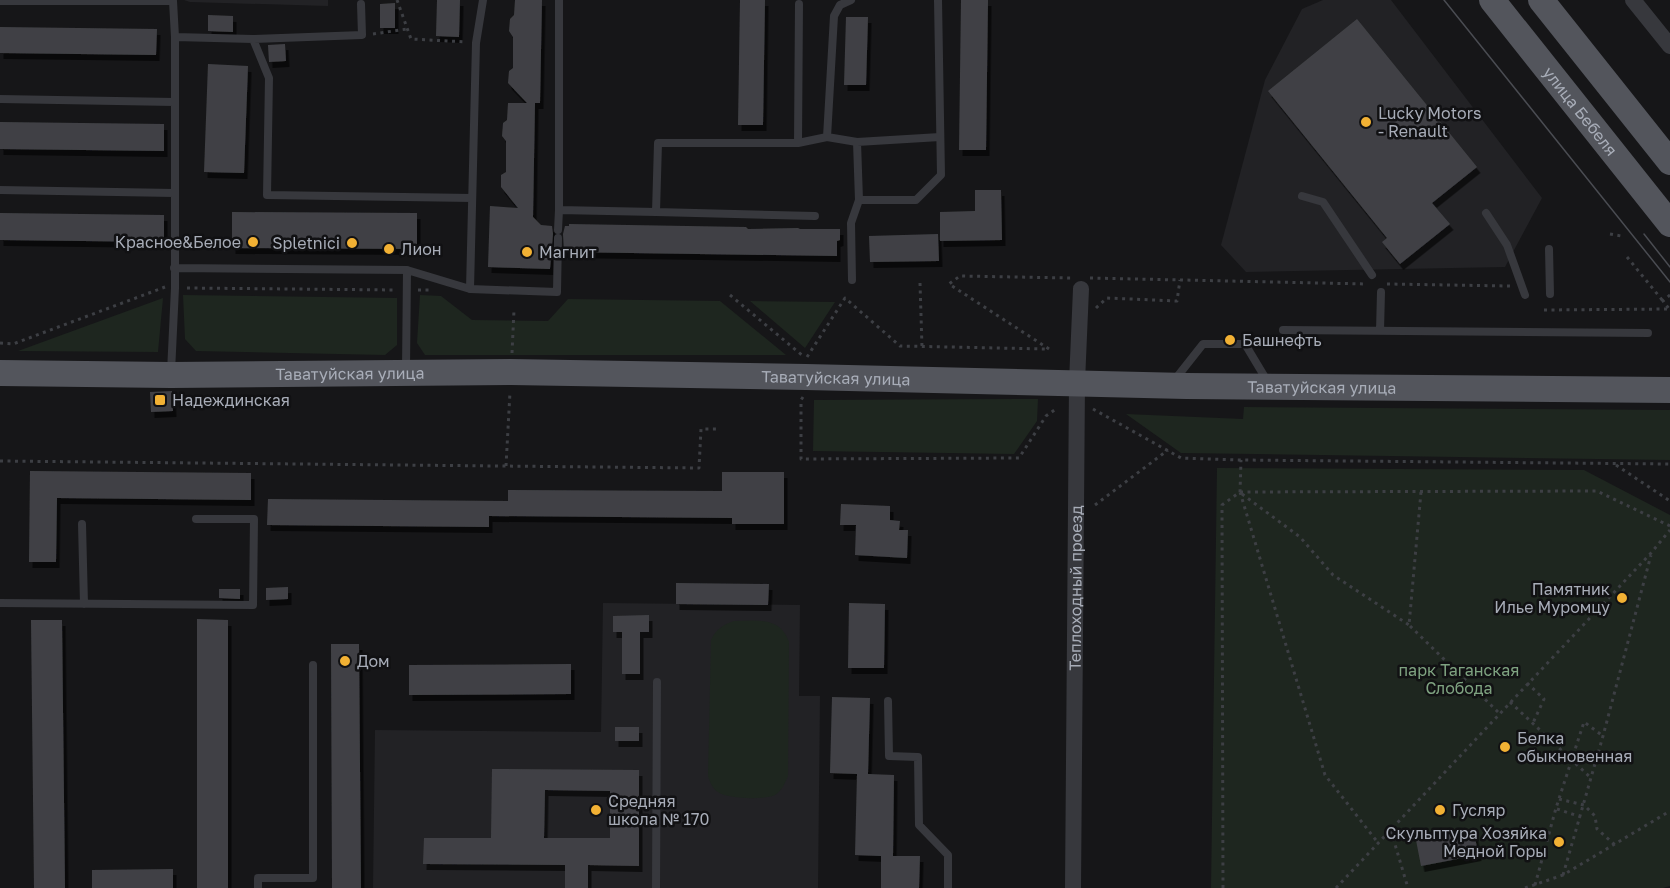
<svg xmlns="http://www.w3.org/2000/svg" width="1670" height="888" viewBox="0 0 1670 888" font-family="'Golos Text',sans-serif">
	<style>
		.built { fill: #222225 }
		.green { fill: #1e261f }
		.building { fill: #404145; fill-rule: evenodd; filter: url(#shadow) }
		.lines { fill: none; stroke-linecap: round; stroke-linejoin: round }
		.path { stroke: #3d3f44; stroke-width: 3; stroke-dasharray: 3 4.5; stroke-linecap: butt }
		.lane { stroke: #37383d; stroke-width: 8 }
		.street { stroke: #37383d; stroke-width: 16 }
		.primary { stroke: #53555c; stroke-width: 26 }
		.tram { stroke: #4a4c52; stroke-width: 1.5 }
		.poi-dot { fill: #f2b134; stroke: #111113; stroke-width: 2 }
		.labels { text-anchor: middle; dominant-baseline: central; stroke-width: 5; stroke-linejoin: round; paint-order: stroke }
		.street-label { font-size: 16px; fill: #a8adb8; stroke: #111113 }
		.poi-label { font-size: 16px; fill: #a8adb8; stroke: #111113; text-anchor: start }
		.park-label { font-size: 16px; fill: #7fa381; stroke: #111113 }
	</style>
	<defs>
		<filter id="shadow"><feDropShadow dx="3.5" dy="6" stdDeviation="0" flood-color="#0009"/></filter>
	</defs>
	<rect width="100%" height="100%" fill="#161618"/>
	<path class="built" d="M 184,0 L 328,0 L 328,6 L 190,2 Z
		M 1323,0 L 1391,0 L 1542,198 L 1505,267 L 1246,272 L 1221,245 L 1265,80 L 1302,9 Z
		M 603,603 L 800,605 L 799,696 L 820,696 L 818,888 L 373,888 L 375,730 L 601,732 Z"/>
	<path class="green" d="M 183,295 L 397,298 L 397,345 L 385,355 L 196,351 L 185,339 Z
		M 420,295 L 441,296 L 472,320 L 548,321 L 568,299 L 720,301 L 786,355 L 425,355 L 417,343 Z
		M 163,298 L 158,352 L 18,351 Z
		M 750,301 L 835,302 L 805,348 Z
		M 1038,399 L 1037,421 L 1014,454 L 813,451 L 814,400 Z
		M 1244,407 L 1670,410 L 1670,460 L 1181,453 L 1126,414 L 1243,419 Z
		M 1217,468 L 1584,470 L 1670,515 L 1670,886 L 1663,888 L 1211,888 Z
		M 734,621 C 757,621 780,616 789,642 L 788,776 C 785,783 782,791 775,795 C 764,800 727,799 718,792 C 712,788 710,782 708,776 L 711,640 C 716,629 723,625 734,621 Z"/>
	<path class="building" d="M 437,0 L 460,0 L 459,37 L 436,36 Z
		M 515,0 L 542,0 L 540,103 L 535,103 L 533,217 L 541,225 L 552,226 L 553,234 L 550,269 L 488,267 L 490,206 L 518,208 L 501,187 L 501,175 L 506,172 L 506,141 L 502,136 L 503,123 L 507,120 L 508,103 L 527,103 L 508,83 L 509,71 L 513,68 L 513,37 L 509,31 L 510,19 L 514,15 Z
		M 740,0 L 765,0 L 763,125 L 738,125 Z
		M 961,0 L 988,0 L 986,150 L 959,150 Z
		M 395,3 L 395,28 L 380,28 L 380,4 Z
		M 208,15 L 233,16 L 233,32 L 208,31 Z
		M 846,17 L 868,17 L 866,85 L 844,85 Z
		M 1357,19 L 1477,167 L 1432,203 L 1450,224 L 1400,264 L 1382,242 L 1387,238 L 1268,91 Z
		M 0,27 L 157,29 L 156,55 L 0,53 Z
		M 285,44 L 286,61 L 269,62 L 268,45 Z
		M 208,64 L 248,66 L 244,173 L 204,172 Z
		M 0,122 L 164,124 L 164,151 L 0,149 Z
		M 975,190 L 1001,190 L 1002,240 L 940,241 L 940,212 L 975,211 Z
		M 232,212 L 417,213 L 417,249 L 232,248 Z
		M 0,213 L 164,215 L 164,242 L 0,240 Z
		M 569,224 L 746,227 L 748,229 L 798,228 L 800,229 L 840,229 L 840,240 L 837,241 L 837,256 L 564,252 L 563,234 L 565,226 L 569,226 Z
		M 938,234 L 939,261 L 870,262 L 869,236 Z
		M 172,391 L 173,411 L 151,412 L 150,392 Z
		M 30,471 L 251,473 L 251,500 L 57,498 L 56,562 L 29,562 Z
		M 722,472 L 784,472 L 784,524 L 732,524 L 732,518 L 489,516 L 489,527 L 267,525 L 268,499 L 508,501 L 508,490 L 722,491 Z
		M 841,504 L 890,506 L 890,520 L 900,521 L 899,530 L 908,530 L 907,558 L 855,555 L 856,525 L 840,525 Z
		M 676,583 L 769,584 L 768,605 L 676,604 Z
		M 288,587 L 288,599 L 266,600 L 266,588 Z
		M 219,589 L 240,589 L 240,599 L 219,598 Z
		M 849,603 L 885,604 L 884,668 L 848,668 Z
		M 649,615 L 649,632 L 640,632 L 640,674 L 622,674 L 622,632 L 613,632 L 613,616 Z
		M 197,619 L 228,620 L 228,888 L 197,888 Z
		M 31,620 L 62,620 L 65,888 L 34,888 Z
		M 331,644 L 359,644 L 361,888 L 332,888 Z
		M 571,664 L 571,694 L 409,695 L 409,665 Z
		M 832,697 L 870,698 L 868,774 L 894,775 L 893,856 L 920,856 L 919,888 L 881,888 L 881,856 L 855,855 L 857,774 L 830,773 Z
		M 615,727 L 639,727 L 639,741 L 615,741 Z
		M 492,769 L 639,770 L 639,866 L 588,865 L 588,888 L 565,888 L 565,865 L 423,864 L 424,838 L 491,838 ZM 545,790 L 610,791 L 610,838 L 544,838 Z
		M 1474,830 L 1478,855 L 1421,866 L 1416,840 Z
		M 173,869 L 173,888 L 92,888 L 92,870 Z"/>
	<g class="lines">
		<path class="path" d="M 397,0 L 411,39 L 467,42
			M 373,34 L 407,29
			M 1610,234 L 1621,236
			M 1627,257 L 1663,301
			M 1090,278 L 1366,284
			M 920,283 L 922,347
			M 1387,284 L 1510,286
			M 187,288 L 396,290
			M 418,290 L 432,290
			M 730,295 L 803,356
			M 1670,295 L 1663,301 L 1670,310
			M 1096,308 L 1107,298 L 1177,301 L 1180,280
			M 1544,310 L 1670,309
			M 0,343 L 13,344 L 165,287
			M 1049,349 L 949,284 L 960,276 L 1072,278
			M 512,353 L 514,310
			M 807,357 L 845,298 L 900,346 L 1047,349
			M 803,397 L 801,400 L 801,459 L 1019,458 L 1046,416 L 1056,409
			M 1093,409 L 1181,458 L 1241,460 L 1670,464
			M 0,461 L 699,468 L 701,429 L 718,429
			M 1616,465 L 1670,501
			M 506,466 L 510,392
			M 1240,492 L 1597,491 L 1670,526
			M 1240,492 L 1325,775 L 1379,844
			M 1421,492 L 1409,625 L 1499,713
			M 1242,494 L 1300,537 L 1333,575 L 1409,625
			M 1095,505 L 1168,450
			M 1527,683 L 1544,699 L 1533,723
			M 1510,702 L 1591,778
			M 1559,799 L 1584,805 L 1595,816 L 1597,829 L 1615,845
			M 1557,809 L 1581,817
			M 1391,831 L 1408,888
			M 1563,875 L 1603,736 L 1651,555
			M 1535,885 L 1556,808 L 1584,722 L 1603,736
			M 1223,888 L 1222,505 L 1240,492 L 1241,460
			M 1336,888 L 1651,553 L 1670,530
			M 1525,888 L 1563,875 L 1670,811"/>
		<path class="lane" d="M 0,1 L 173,1 L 175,37 L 175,288 L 171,372
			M 175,37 L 253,39 L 269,78 L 267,195 L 472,198
			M 253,39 L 362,35 L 361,4
			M 0,99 L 174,102
			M 827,137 L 834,16 L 840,5 L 851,0
			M 798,143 L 799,4
			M 0,190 L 174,193
			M 1302,196 L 1323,202 L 1372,275
			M 859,200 L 916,200 L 941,175 L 938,0
			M 559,210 L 559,0
			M 656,212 L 815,216
			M 1486,213 L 1507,245 L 1525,295
			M 558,230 L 559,210 L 656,212 L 658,143 L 798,143 L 827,137 L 857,142 L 940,137
			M 1549,249 L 1550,294
			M 174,268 L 407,270 L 470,289 L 557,292 L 558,238
			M 852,280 L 851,223 L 859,200 L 857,142
			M 470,289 L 476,43 L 483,0
			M 1283,330 L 1648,333
			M 1380,331 L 1381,292
			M 406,369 L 407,270
			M 1173,382 L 1203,344 L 1245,344 L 1269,384
			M 82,524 L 84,604
			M 0,603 L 253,605 L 254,519 L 196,519
			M 888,701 L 889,756 L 918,757 L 919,825 L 948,855 L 948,888
			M 258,888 L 258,878 L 313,878 L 313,665
			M 656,888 L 657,682"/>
		<g class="street">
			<path d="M 1633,0 L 1670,46"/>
			<path id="s1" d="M 1073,888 L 1077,382 L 1081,289"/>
		</g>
		<g class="primary">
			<path id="s2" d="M 1492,0 L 1670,224"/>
			<path d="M 1541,0 L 1670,162"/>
			<path id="s3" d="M 0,373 L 171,375 L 511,372 L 806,377 L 1186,386 L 1670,390"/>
		</g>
		<path class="tram" d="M 1444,0 L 1670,282
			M 1644,234 L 1670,267"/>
	</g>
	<g class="poi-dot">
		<circle cx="1366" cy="122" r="6"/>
		<circle cx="253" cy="242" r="6"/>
		<circle cx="352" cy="243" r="6"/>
		<circle cx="389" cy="249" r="6"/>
		<circle cx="527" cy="252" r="6"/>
		<circle cx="1230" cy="340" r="6"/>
		<rect x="154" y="394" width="12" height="12" rx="3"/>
		<circle cx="1622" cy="598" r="6"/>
		<circle cx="345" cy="661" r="6"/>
		<circle cx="1505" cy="747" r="6"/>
		<circle cx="596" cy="810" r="6"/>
		<circle cx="1440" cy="810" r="6"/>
		<circle cx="1559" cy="842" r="6"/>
	</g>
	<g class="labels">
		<g class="street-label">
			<text stroke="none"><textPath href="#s2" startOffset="142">улица Бебеля</textPath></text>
			<text stroke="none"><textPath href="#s3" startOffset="350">Таватуйская улица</textPath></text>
			<text stroke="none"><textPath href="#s3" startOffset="836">Таватуйская улица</textPath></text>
			<text stroke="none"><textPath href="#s3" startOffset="1322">Таватуйская улица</textPath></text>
			<text stroke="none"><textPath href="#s1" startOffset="300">Теплоходный проезд</textPath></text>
		</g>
		<g class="poi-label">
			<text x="1378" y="113">Lucky Motors<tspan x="1378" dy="18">- Renault</tspan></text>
			<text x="241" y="242" text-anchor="end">Красное&amp;Белое</text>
			<text x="340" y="243" text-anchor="end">Spletnici</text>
			<text x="401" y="249">Лион</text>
			<text x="539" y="252">Магнит</text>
			<text x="1242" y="340">Башнефть</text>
			<text x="172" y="400">Надеждинская</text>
			<text x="1610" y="589" text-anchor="end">Памятник<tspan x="1610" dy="18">Илье Муромцу</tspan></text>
			<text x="357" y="661">Дом</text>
			<text x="1517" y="738">Белка<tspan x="1517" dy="18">обыкновенная</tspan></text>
			<text x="608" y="801">Средняя<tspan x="608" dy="18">школа № 170</tspan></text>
			<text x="1452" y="810">Гусляр</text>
			<text x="1547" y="833" text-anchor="end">Скульптура Хозяйка<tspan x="1547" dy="18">Медной Горы</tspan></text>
		</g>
		<g class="park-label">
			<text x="1459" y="670">парк Таганская<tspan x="1459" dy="18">Слобода</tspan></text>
		</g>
	</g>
</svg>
